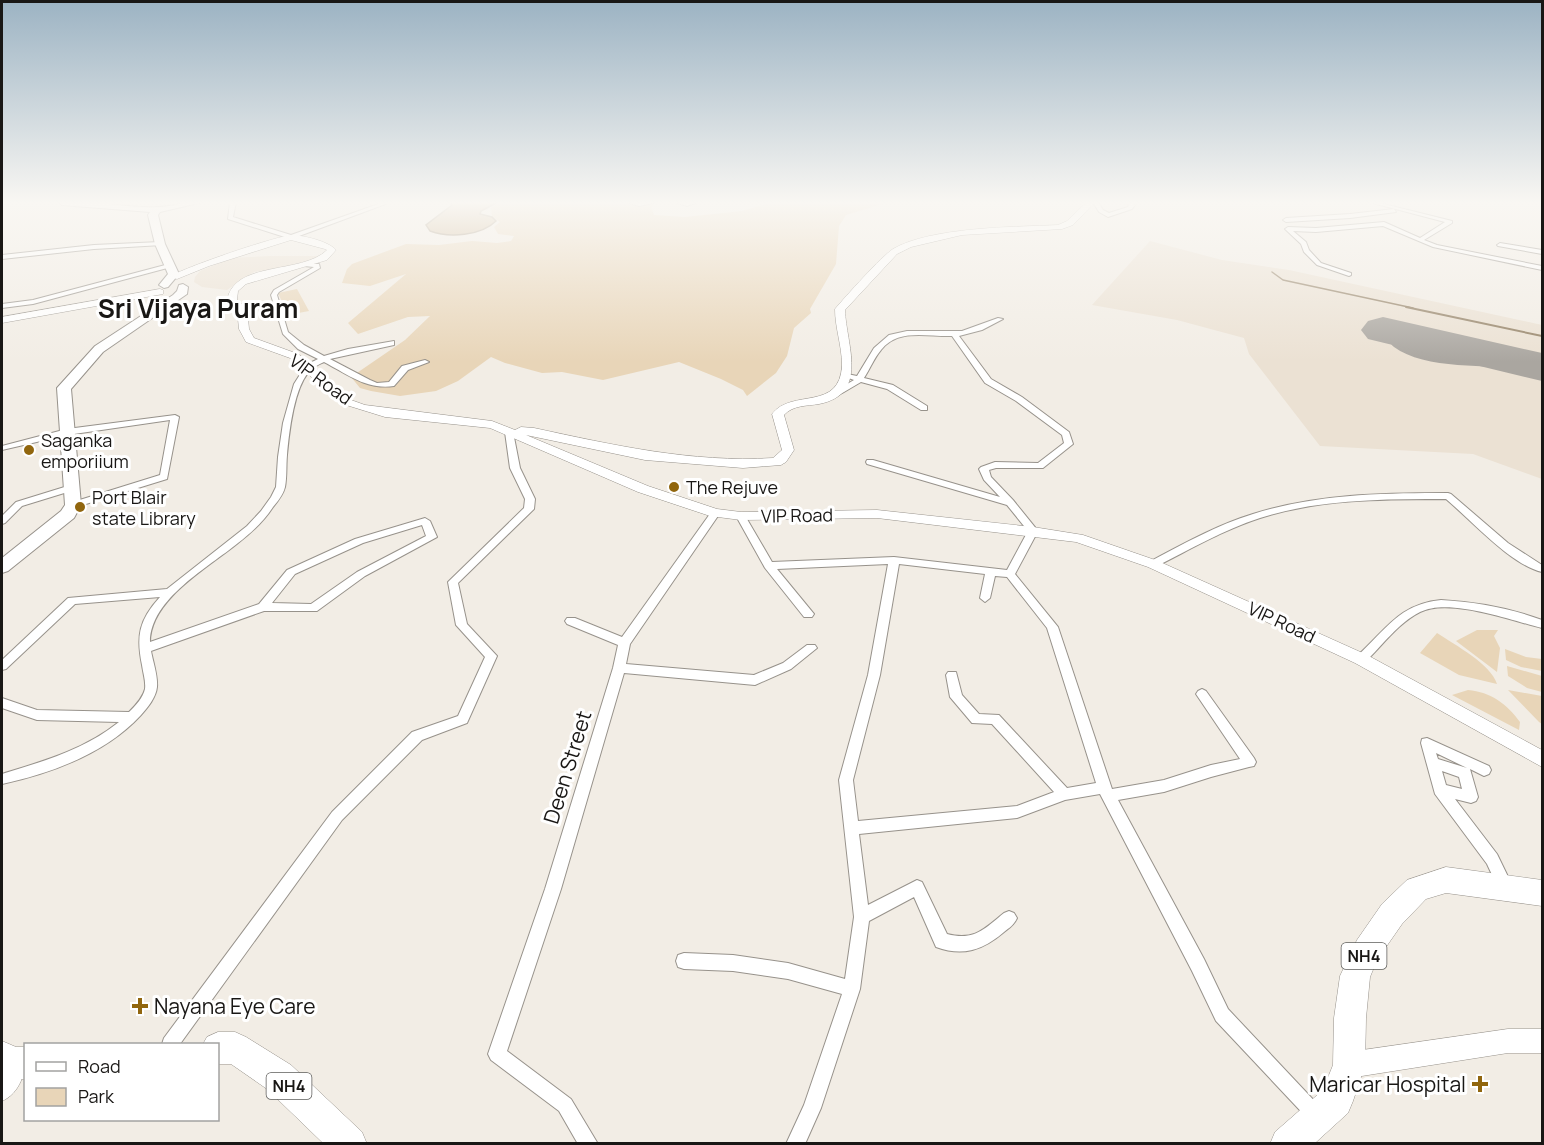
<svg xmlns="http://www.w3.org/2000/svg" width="1544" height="1145" viewBox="0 0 1544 1145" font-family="Manrope,sans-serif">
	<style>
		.built { fill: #ebe1d3 }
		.green { fill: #e8d5b8 }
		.water { fill: #cab18b; stroke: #958368; stroke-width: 1.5 }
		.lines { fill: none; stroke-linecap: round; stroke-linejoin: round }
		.stream-far1 { stroke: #958368; stroke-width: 1.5 }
		.stream { stroke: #958368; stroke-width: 2 }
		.taxiway { fill: #aaa6a0; fill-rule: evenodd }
		.runway { fill: #aaa6a0; fill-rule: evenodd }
		.street-casing { stroke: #97928b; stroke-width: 2 }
		.secondary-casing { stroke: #97928b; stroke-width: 1 }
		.primary-casing { stroke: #97928b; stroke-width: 2 }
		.highway-casing { stroke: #97928b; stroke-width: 1 }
		.street { fill: #fff; fill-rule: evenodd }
		.secondary { fill: #fff; fill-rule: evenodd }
		.primary { fill: #fff; fill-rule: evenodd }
		.highway { fill: #fff; fill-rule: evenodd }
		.poi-dot { fill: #91660e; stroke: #fff; stroke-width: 2 }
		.labels { text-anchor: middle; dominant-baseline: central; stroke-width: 6; stroke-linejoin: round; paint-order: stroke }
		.shield { fill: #fff; stroke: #5e5d5b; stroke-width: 1.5 }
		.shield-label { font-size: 16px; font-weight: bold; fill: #191715 }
		.street-label { font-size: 18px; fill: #191715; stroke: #fff }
		.poi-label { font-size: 18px; fill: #191715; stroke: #fff; text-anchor: start }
		.near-street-label { font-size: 21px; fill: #191715; stroke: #fff }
		.near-poi-label { font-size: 21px; fill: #191715; stroke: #fff; text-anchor: start }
		.far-town-label { font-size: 26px; font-weight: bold; fill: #191715; stroke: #fff }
	</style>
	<rect width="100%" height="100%" fill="#f2ede5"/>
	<path class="built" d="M 1150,241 L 1222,260 L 1289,270 L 1542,325 L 1542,479 L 1473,454 L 1320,446 L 1249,354 L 1244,338 L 1177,320 L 1092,305 Z
		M 271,256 L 322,256 L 306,263 L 254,272 L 227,290 L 202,287 L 194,282 L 195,277 L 200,271 L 231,258 Z"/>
	<path class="green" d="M 500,202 L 628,202 L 637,205 L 657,202 L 651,207 L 654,215 L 685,217 L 742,211 L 772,202 L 889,202 L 846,215 L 839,226 L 836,264 L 810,309 L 811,313 L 794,328 L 787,356 L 776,373 L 747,396 L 743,390 L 721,379 L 679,362 L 603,380 L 562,372 L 542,373 L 505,363 L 491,357 L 458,381 L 436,391 L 400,396 L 371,391 L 360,388 L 351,377 L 405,340 L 430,316 L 408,317 L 358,334 L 348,323 L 406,274 L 370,286 L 342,283 L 347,269 L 352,264 L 406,244 L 439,245 L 472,241 L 497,243 L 511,241 L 514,236 L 498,234 L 494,227 L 500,222 L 492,217 L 491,208 Z
		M 297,289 L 309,311 L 288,315 L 278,293 Z
		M 1477,630 L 1498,630 L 1494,636 L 1500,648 L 1497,672 L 1456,641 Z
		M 1437,633 C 1455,645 1491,664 1497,684 L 1459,675 L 1420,653 Z
		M 1505,649 L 1526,657 L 1542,659 L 1542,671 L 1521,667 L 1506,660 Z
		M 1507,666 L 1542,676 L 1542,692 L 1527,688 L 1508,676 Z
		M 1468,690 C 1491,692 1507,704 1520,722 L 1519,730 L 1452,695 Z
		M 1508,690 L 1542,696 L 1542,724 L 1539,722 Z"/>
	<path class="water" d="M 450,202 L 498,202 L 481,211 L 480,214 L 492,217 L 496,221 C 481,236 449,238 430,231 L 426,225 L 452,205 Z"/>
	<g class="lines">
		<path class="stream-far1" d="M 1272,272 L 1283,280 L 1413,308"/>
		<path class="stream" d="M 1406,307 L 1542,336"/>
		<path class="taxiway" d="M 1398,325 L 1420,328 L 1458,342 L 1461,346 L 1458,350 L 1452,351 L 1403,336 C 1422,360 1497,355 1527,358 L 1533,359 L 1536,363 L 1533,367 L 1527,368 C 1490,365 1425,370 1394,347 C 1390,344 1387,337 1383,332 L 1386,328 Z"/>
		<path class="runway" d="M 1383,317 L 1542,353 L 1542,381 L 1368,339 L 1361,330 L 1368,321 Z"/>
		<g class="street-casing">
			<path id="street" d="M 230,202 L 236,202 L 233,217 L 291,235 L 384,202 L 391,202 L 291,239 L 228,219 Z
				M 626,202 L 657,202 L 639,206 Z
				M 674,202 L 698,202 L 687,206 Z
				M 1093,202 L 1098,202 L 1103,210 L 1109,213 L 1128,207 L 1129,205 L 1126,202 L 1131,202 L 1135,205 L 1132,209 L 1108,217 L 1099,212 Z
				M 1369,202 L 1376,202 L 1452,221 L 1452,223 L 1424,240 L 1437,245 L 1542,266 L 1542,270 L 1433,247 L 1383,226 L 1316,232 L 1293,231 L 1306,242 L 1309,250 L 1321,263 L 1351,273 L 1351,275 L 1349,276 L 1317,265 L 1304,252 L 1301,244 L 1285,229 L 1288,227 L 1316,228 L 1384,222 L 1420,238 L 1445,222 Z
				M 1394,209 L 1396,212 L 1350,218 L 1286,222 L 1283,220 L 1286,218 L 1350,214 Z
				M 160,242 L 163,244 L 162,245 L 94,249 L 2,259 L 2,255 L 94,245 Z
				M 1500,243 L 1542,250 L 1542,254 L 1498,246 L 1497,245 Z
				M 169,264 L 172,266 L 171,267 L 33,304 L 2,308 L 2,304 L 33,300 Z
				M 304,264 L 319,264 L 320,268 L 279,292 L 277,295 L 288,332 L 304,345 L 324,356 L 348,349 L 394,341 L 394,345 L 330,359 L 370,380 L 377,383 L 389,382 L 402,366 L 425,360 L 429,362 L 408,370 L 394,386 C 366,390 347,374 324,362 C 320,364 315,366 312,369 C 294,383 289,433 287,455 C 286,466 287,477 285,487 C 283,495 278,501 273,507 C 264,521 251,533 238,543 C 209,567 150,599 150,642 L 259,604 L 287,570 L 355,539 L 425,518 L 430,521 L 437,537 L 365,576 L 317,611 L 264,611 L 151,651 C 153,662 158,676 157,687 C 156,698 147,708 141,715 C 105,754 52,773 2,784 L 2,774 C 44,761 84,750 119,722 L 37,720 L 2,708 L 2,698 L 37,710 L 129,712 C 135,706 143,698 145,689 C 146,681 143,673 142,665 C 136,636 139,620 160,597 L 75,604 L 6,669 L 2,670 L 2,660 L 68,598 L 167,589 L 247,526 L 261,511 L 271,497 L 276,487 L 278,457 L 283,423 L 294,384 L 306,365 L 318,359 L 298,349 L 283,334 L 271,295 L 274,290 L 314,267 L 304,266 ZM 422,525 L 426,536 L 357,572 L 311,604 L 272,603 L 295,574 L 363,543 Z
				M 998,318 L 1003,319 L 982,330 L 959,336 L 991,379 L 1022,397 L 1069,432 L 1073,444 L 1043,468 L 996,468 L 989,470 L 991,477 L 1013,500 L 1038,531 L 1015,574 L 1058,627 L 1112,789 L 1164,780 L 1211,765 L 1240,759 L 1196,694 L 1198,691 L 1202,689 L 1206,691 L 1254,758 L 1256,762 L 1254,766 L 1249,767 L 1211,777 L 1164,792 L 1118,800 L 1204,959 L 1228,1009 L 1322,1109 L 1325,1115 L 1322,1121 L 1316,1124 L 1310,1121 L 1216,1021 L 1192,971 L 1100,794 L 1065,800 L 1017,818 L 859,834 L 868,905 L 917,880 L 922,882 L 947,934 C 975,941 984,929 1004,913 L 1009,911 L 1014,913 L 1017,918 C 1014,925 1009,928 1004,932 C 983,950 963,957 936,947 L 914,897 L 869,921 L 860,989 L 821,1108 L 805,1144 L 786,1144 L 804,1105 L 842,994 L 788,979 L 733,971 L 684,969 L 678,967 L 676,961 L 678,955 L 684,953 L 733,955 L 788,963 L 845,979 L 854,917 L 839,780 L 868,675 L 888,564 L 777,569 L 814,614 L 812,617 L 804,617 L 765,568 L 736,516 L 741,513 L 744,514 L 772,562 L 894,557 L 1007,570 L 1028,531 L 1007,505 L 867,464 L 866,462 L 867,460 L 873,460 L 1000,497 L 984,480 L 979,469 L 981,467 L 995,462 L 1038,463 L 1064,443 L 1062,435 L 1016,401 L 985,383 L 952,336 C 927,337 898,328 881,350 C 874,358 870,369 864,378 L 893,385 L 927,406 L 927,410 L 921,410 L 887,389 L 861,382 L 844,392 L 837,396 L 831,396 L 830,394 L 854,380 L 843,376 L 847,374 L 857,376 L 874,348 L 889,335 L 907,331 L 962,331 ZM 899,564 L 985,574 L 980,598 L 985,602 L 990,598 L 995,576 L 1007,577 L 1047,628 L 1096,783 L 1067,788 L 999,715 L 979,714 L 962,695 L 956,672 L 948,672 L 946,675 L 950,697 L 972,723 L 992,724 L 1054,792 L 1017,806 L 858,821 L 853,780 L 880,675 Z
				M 175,415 L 179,417 L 167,479 L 73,508 L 70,507 L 68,505 L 70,503 L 160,475 L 170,420 L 67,435 L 2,450 L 2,446 L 67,429 Z
				M 509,429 L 513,432 L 520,468 L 535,499 L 534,509 L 458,583 L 467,624 L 497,656 L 467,723 L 422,740 L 342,820 L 180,1044 L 162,1044 L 164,1038 L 332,812 L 412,732 L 458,716 L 485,657 L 456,625 L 448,582 L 524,508 L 525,499 L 510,468 L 505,432 Z
				M 71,485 L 76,488 L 74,490 L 22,506 L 5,523 L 2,524 L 2,516 L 16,502 Z
				M 1448,493 L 1451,494 L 1508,543 L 1542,565 L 1542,572 C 1511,565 1471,520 1446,499 C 1384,499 1319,499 1260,518 C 1223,530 1191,549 1157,566 L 1149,566 L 1148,564 L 1149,562 C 1183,544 1217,525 1253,514 C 1316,494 1383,493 1448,493 Z
				M 715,510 L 720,513 L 630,644 L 626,664 L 754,675 L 783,663 L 807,645 L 815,645 L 817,648 L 791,669 L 755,685 L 624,673 L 561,889 L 507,1051 L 571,1099 L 598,1144 L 578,1144 L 559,1111 L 491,1060 L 488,1054 L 545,889 L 613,668 L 618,645 L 567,624 L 565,621 L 567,618 L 575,618 L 622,637 L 712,511 Z
				M 1441,600 C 1476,602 1510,608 1542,620 L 1542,628 C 1513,621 1449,597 1420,612 C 1398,623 1382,646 1365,662 L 1357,662 L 1355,659 L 1357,656 C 1386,630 1399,604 1441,600 Z
				M 1427,738 L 1489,766 L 1491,770 L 1489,774 L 1484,776 L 1470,769 L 1478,797 L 1476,801 L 1471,803 L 1455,799 L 1497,854 L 1513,887 L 1510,892 L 1505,894 L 1500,892 L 1487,864 L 1435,794 L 1421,743 L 1422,739 ZM 1436,753 L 1467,768 L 1438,759 ZM 1442,771 L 1459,777 L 1462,789 L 1446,785 Z"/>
		</g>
		<g class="secondary-casing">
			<path id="secondary" d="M 94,202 L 113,202 L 97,206 Z
				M 1087,202 L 1095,202 L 1073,225 L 1062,229 L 962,235 L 911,247 L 897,254 L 845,310 C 846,344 870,394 819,404 C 807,406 793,405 784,415 L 794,450 L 786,462 L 781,465 L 743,468 L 645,460 L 526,435 L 648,486 L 717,509 L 741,512 L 877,510 L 1033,527 L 1083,535 L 1158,561 L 1367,655 L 1542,750 L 1542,767 L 1355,663 L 1148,567 L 1076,542 L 877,518 L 741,520 L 710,516 L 638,492 L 490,428 L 385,417 L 343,404 L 321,389 L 305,369 L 290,358 L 246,342 L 239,329 L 237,309 L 227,301 C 233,260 302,275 327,250 L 325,249 L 291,240 L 209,266 L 177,279 L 170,277 C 179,269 282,234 293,235 C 305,236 328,241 336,250 L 327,260 L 246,284 L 238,291 L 237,300 L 247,308 L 249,329 L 254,338 L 298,354 L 313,365 L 329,385 L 351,400 L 365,405 L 492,421 L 515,430 L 521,427 L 534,428 C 613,445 692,463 773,458 L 782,450 L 772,414 C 792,388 840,412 842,365 C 842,346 835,328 835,309 C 846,296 881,257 893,249 C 931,227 1014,227 1058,225 L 1067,221 Z
				M 160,289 L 163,290 L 163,294 L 2,323 L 2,317 Z
				M 1508,1029 L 1542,1029 L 1542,1053 L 1508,1053 L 1349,1078 L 1340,1074 L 1336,1065 L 1340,1056 L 1349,1052 Z
				M 16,1050 L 25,1054 C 27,1072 19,1094 2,1101 C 0,1083 0,1059 16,1050 Z"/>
		</g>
		<g class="primary-casing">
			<path id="primary" d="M 58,202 C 90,198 124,209 157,207 C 173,207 187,200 203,202 L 160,212 L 158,215 L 165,244 L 179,274 L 168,287 L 164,288 L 159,285 L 168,274 L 155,244 L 148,215 L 150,212 L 62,205 Z
				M 183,284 L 188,287 L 187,294 L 103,352 L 71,389 L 81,505 L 74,518 L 8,571 L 2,573 L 2,558 L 61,511 L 65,505 L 57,388 L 95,346 L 173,295 L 177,291 L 179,285 Z"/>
		</g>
		<g class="highway-casing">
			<path id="highway" d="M 1446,867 L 1542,880 L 1542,906 L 1446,893 L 1426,899 L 1402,924 L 1377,960 L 1370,977 L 1366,1018 L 1365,1065 L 1353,1101 L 1348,1113 L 1314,1144 L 1270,1144 L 1275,1132 L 1323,1090 L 1333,1065 L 1334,1018 L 1340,976 L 1357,940 L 1382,904 L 1407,880 Z
				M 218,1032 L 235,1032 L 246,1037 L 291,1065 L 362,1132 L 367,1144 L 324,1144 L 267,1089 L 231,1064 L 218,1064 L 218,1044 L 203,1044 L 207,1037 Z
				M 2,1041 L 16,1047 L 26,1047 L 26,1079 L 16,1079 L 2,1073 Z"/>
		</g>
		<use href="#street" class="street"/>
		<use href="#secondary" class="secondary"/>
		<use href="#primary" class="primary"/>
		<use href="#highway" class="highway"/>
	</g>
	<linearGradient id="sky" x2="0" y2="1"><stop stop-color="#9cb3c3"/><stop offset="0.56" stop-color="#f9f7f3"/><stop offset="1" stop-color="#f9f7f3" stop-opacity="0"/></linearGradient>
	<rect width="1544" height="362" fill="url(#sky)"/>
	<g class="poi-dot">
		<circle cx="29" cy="450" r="6"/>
		<circle cx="674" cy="487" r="6"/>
		<circle cx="80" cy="507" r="6"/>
		<path d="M137 997h6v6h6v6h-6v6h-6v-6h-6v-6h6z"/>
		<path d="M1477 1075h6v6h6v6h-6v6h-6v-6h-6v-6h6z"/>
	</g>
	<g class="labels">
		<g class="shield">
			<rect x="1341.5" y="943" width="45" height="26" rx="4.5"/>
			<rect x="266.5" y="1073" width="45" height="26" rx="4.5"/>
		</g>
		<g class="shield-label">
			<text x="1364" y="956">NH4</text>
			<text x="289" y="1086">NH4</text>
		</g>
		<g class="street-label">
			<text transform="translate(321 379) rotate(36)">VIP Road</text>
			<text transform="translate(797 515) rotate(-1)">VIP Road</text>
			<text transform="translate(1282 622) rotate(25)">VIP Road</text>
		</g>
		<g class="poi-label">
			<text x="41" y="440">Saganka<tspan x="41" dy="21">emporiium</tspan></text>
			<text x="686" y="487">The Rejuve</text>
			<text x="92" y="497">Port Blair<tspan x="92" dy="21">state Library</tspan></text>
		</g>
		<g class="near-street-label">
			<text transform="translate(567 767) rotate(-73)">Deen Street</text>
		</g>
		<g class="near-poi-label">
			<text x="154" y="1006">Nayana Eye Care</text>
			<text x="1466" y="1084" text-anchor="end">Maricar Hospital</text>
		</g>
		<g class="far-town-label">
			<text x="198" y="308">Sri Vijaya Puram</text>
		</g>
	</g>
	<rect width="1544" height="1145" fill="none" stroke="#191715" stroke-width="6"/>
	<rect x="24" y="1043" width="195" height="78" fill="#ffffff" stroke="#a3a2a1" stroke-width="1.5"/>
	<rect x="36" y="1062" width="30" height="9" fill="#ffffff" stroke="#a3a2a1" stroke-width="1.5"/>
	<text x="78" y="1073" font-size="18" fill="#191715">Road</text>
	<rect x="36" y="1088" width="30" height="18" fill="#e8d5b8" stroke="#a3a2a1" stroke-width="1.5"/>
	<text x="78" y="1103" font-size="18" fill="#191715">Park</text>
</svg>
